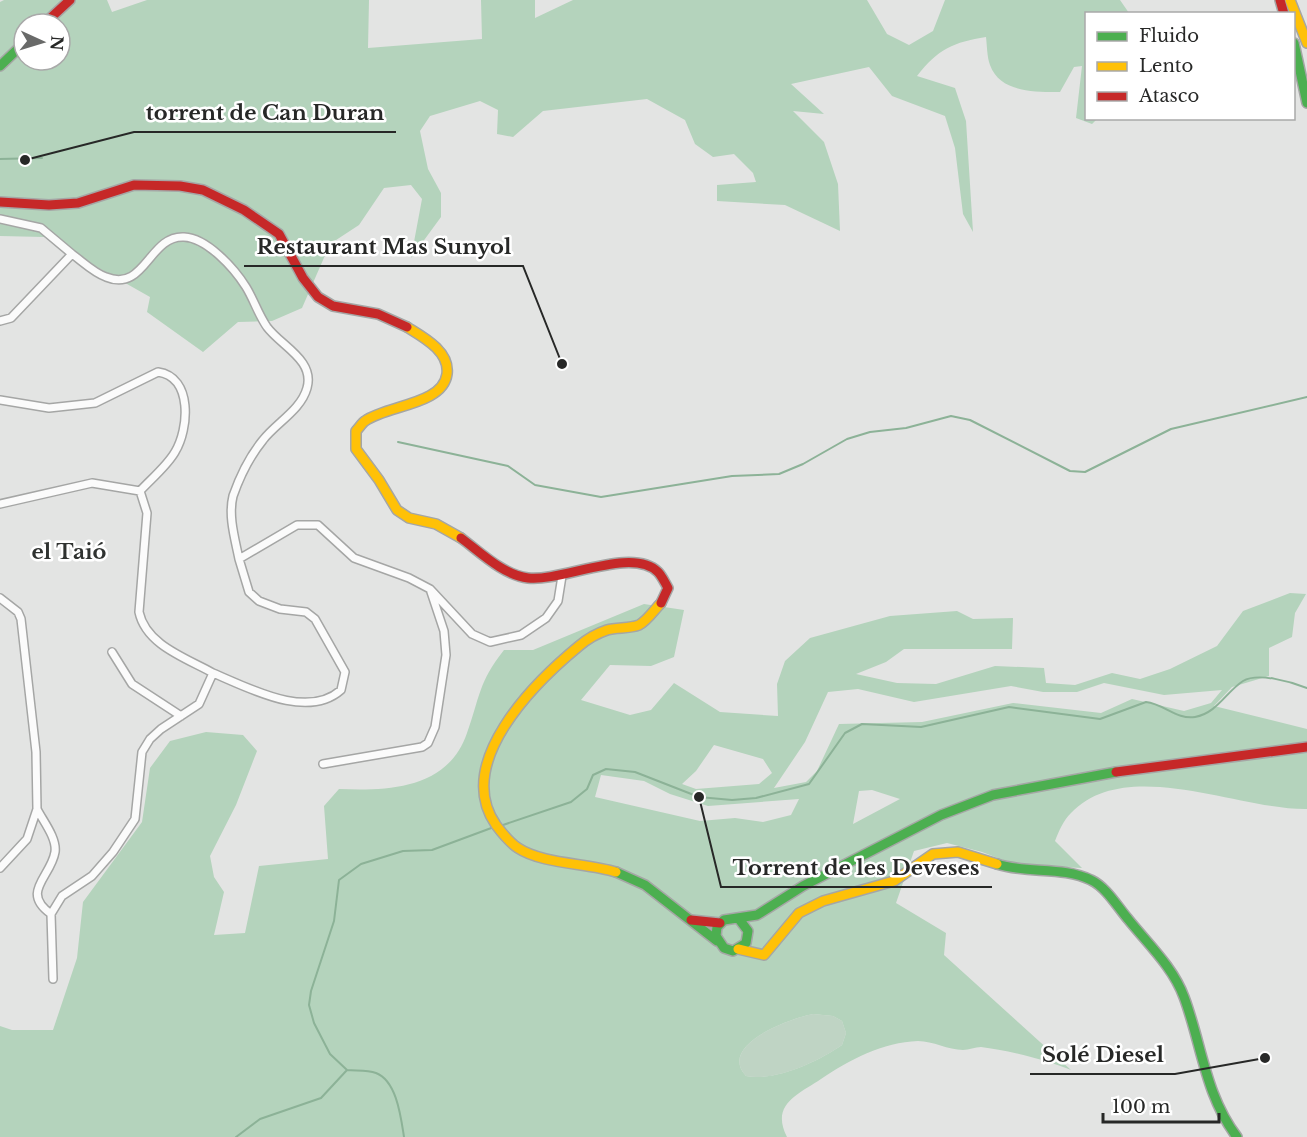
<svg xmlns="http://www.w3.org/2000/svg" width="1307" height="1137" viewBox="0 0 1307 1137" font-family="'Libre Baskerville',serif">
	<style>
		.green { fill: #bfd4c4 }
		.forest { fill: #b4d3bc; fill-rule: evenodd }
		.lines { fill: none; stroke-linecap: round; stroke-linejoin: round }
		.stream { stroke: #8cb297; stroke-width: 2 }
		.street-casing { stroke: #a5a6a5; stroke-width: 10 }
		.fast-casing { stroke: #a5a6a5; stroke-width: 12 }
		.slow-casing { stroke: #a5a6a5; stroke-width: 12 }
		.jam-casing { stroke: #a5a6a5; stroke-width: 12 }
		.street { stroke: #fbfbfb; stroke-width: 7 }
		.fast { stroke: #4caf50; stroke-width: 9 }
		.slow { stroke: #ffc107; stroke-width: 9 }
		.jam { stroke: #c62828; stroke-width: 9 }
		.labels { text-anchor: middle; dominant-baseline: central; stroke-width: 5; stroke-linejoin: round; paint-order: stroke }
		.neighbourhood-label { font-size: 21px; font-weight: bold; fill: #2f3230; stroke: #fff }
		.leader { fill: none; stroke: #272827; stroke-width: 2 }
		.callout-dot { fill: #272827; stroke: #fff; stroke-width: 2 }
		.callout-label { font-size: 21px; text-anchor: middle; font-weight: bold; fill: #272827; stroke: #fff; stroke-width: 5; stroke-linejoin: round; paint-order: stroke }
	</style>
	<rect width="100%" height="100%" fill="#e3e4e3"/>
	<path class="green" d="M 813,1014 L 833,1016 L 842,1021 L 846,1033 L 842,1045 C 819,1061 775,1082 746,1076 C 717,1045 791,1018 813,1014 Z"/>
	<path class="forest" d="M 4,0 L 107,0 L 112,12 L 147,0 L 369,0 L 368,48 L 482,39 L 481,0 L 535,0 L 535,18 L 573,0 L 867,0 L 887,34 L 909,45 L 933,31 L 945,0 L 1120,0 L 1129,13 L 1086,14 L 1086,118 L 1097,119 L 1092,124 L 1076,118 L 1082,66 L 1074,67 L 1060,92 C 1036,92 1000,93 990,65 C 987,57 987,45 986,37 C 954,42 938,49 917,76 L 955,88 L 966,121 L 973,232 L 963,214 L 955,148 L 945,116 L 892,96 L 869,67 L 791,84 L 824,114 L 793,111 L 824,142 L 838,184 L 840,231 L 785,205 L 717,201 L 717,185 L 756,182 L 753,173 L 734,154 L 713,157 L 695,144 L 685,120 L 647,99 L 543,111 L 513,137 L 497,134 L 498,110 L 480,101 L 430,116 L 420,131 L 428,169 L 441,193 L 441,217 L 411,258 L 422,199 L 411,185 L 384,188 L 359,225 L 330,244 L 302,308 L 272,321 L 238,322 L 203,352 L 147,312 L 150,297 L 44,237 L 0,236 L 0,2 ZM 24,24 L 60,24 L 60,60 L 24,60 Z
		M 1290,593 L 1306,594 L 1295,613 L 1292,637 L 1269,648 L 1269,676 L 1232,687 L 1214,706 L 1307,729 L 1307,809 C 1238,810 1126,755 1071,813 C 1063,821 1059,831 1055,841 L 1082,868 L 1016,865 L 982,852 L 947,843 L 914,851 L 896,903 L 946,933 L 944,955 L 1071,1070 C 1047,1060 1007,1050 981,1047 C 975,1047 969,1050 963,1050 C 948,1050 933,1041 918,1041 C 883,1042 849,1060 821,1079 C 799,1094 770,1104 787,1137 L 0,1137 L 0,1026 L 12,1030 L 53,1030 L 77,958 L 83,902 L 142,822 L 150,768 L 170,741 L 206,732 L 243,735 L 257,751 L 236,805 L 210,856 L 214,877 L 224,892 L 214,935 L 245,933 L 259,866 L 328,859 L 324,806 L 339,789 C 389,791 448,789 467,733 C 480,697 478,683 504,650 L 533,650 L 644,604 L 684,610 L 674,657 L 651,666 L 610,665 L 581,700 L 630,715 L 651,710 L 674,683 L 720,712 L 778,716 L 777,684 L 785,661 L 810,638 L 890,616 L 957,611 L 973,619 L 1013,618 L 1012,649 L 904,649 L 886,662 L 856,674 L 897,683 L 936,684 L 995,666 L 1044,668 L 1046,683 L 1075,685 L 1112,673 L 1140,679 L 1170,669 L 1217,646 L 1243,611 ZM 1104,683 L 1164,695 L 1222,690 L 1211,703 L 1184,711 L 1132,699 L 1101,713 L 1013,703 L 922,722 L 839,724 L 817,771 L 806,782 L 774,788 L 805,742 L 828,692 L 858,689 L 914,702 L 1011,686 L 1043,692 L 1077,692 ZM 714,745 L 763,759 L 772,773 L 759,784 L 696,789 L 682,784 L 696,771 ZM 601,775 L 644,781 L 670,794 L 708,806 L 799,799 L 791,815 L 763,822 L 735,818 L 700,821 L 595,797 ZM 872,790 L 900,799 L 853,824 L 859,791 ZM 813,1014 L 833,1016 L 842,1021 L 846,1033 L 842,1045 C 819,1061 775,1082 746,1076 C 717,1045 791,1018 813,1014 Z"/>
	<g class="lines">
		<path class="stream" d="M 0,159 L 42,158
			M 398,442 L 508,466 L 535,485 L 601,497 L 732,476 L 779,474 L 803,464 L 847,439 L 870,432 L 906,428 L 951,416 L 970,420 L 1070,471 L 1085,472 L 1171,429 L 1307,397
			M 500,826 L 571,802 L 587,789 L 593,775 L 606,769 L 635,772 L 699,797 L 732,800 L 756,798 L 809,784 L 845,733 L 862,724 L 921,727 L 1009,707 L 1100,719 L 1146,702 C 1164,704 1177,720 1195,717 C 1217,713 1226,692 1243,681 C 1258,672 1292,682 1307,688
			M 347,1070 C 356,1071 367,1070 376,1073 C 397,1081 401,1118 404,1137
			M 236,1137 L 260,1119 L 321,1098 L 347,1070 L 330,1054 L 314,1023 L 309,1005 L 311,991 L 334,921 L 339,880 L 361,864 L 403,851 L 432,850 L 494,827"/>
		<g class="street-casing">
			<path id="street" d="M 0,219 L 41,228 L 72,254 L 11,318 L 0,321
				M 72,254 C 83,262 94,273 106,277 C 145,293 149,235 184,237 C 207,238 234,268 246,287 C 254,300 258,314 267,327 C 281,346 315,360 307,388 C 301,410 276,423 263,440 C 250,456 240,476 233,496 C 228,516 235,539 239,559
				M 0,400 L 49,408 L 95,403 L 158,372 C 193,377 189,429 175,452 C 167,466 151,479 140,491 L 92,483 L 0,504
				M 140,491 L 147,513 L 139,612 C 146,645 186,658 213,673
				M 0,598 L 18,612 L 21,619 L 36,752 L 37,809
				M 112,652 L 132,684 L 181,716
				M 323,764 L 422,747 L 428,743 L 435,727 L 446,655 L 444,631 L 431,592
				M 0,868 L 27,839 L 37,809 C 43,821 57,838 55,852 C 51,877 20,892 51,914 L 62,896 L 92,876 L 113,852 L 135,819 L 142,752 L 150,739 L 161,729 L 199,704 L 213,673 C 249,688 307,720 341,690 L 345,672 L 315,619 L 306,612 L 280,609 L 259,601 L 249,592 L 239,559 L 297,525 L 318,525 L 354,558 L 409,578 L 430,589 L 472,634 L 490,642 L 521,635 L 546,618 L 558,601 L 562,576
				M 51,914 L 53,979"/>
		</g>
		<g class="fast-casing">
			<path id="fast" d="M 1294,43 L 1307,103
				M 0,66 L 24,43
				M 997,864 C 1027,874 1063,866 1091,880 C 1106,887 1117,906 1128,919 C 1148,944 1173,967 1184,997 C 1202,1045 1205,1095 1237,1137
				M 616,872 L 645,885 L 717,941
				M 739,919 L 748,931 L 746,943 L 733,951 L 724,948 L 716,936 L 717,927 L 724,920 L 757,915 L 803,886 L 941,815 L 993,795 L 1116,772"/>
		</g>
		<g class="slow-casing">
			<path id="slow" d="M 1290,0 L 1307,43
				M 407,327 C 423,337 450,351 447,374 C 443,405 387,405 365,421 C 362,423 359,428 356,431 L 356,449 L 379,480 L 397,510 L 409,518 L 436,524 L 461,538
				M 616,872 C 587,863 542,864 518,848 C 509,842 502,833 496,825 C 453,763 534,683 579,646 C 586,640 598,633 607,630 C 617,627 629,629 639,625 C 647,621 655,609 661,603
				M 738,949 L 764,955 L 799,913 L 823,901 L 894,881 L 933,854 L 958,852 L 997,864"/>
		</g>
		<g class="jam-casing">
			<path id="jam" d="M 1280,0 L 1284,14
				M 44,24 L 70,0
				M 0,202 L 49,205 L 78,203 L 134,185 L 180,186 L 203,190 L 244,210 L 279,234 L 303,278 L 318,297 L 333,306 L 378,314 L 407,327
				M 461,538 C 480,552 503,575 528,578 C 562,582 632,546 658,572 C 662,576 665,583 668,588 L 661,603
				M 1116,772 L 1307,747
				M 691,920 L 720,923"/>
		</g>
		<use href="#street" class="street"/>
		<use href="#fast" class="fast"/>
		<use href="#slow" class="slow"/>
		<use href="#jam" class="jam"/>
	</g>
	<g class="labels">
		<g class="neighbourhood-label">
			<text x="69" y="552">el Taió</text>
		</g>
	</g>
	<path class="leader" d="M25 160L134 132H396M562 364L523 266H244M699 797L721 887H992M1265 1058L1175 1074H1030"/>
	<g class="callout-dot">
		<circle cx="25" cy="160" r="6"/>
		<circle cx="562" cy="364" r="6"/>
		<circle cx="699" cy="797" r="6"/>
		<circle cx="1265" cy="1058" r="6"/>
	</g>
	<g class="callout-label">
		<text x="265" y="120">torrent de Can Duran</text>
		<text x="384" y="254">Restaurant Mas Sunyol</text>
		<text x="856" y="875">Torrent de les Deveses</text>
		<text x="1103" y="1062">Solé Diesel</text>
	</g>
	<rect x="1085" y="12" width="210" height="108" fill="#ffffff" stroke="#a9a9a9" stroke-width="1.5"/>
	<rect x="1097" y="32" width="30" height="9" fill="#4caf50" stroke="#a9a9a9" stroke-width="1.5"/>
	<text x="1139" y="42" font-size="18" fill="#272827">Fluido</text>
	<rect x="1097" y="62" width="30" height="9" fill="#ffc107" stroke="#a9a9a9" stroke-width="1.5"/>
	<text x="1139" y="72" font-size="18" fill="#272827">Lento</text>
	<rect x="1097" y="92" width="30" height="9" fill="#c62828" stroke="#a9a9a9" stroke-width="1.5"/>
	<text x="1139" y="102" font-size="18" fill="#272827">Atasco</text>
	<g transform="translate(42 42) rotate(94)"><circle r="28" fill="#ffffff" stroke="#a9a9a9" stroke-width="1.5"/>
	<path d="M0-4.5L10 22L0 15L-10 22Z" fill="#696a69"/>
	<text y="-9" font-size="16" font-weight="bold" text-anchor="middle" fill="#272827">N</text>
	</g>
	<path d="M1103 1113v9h116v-9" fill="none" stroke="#272827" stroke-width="3"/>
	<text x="1112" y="1113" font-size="18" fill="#272827" stroke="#ffffff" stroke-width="4.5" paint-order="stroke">100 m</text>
</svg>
